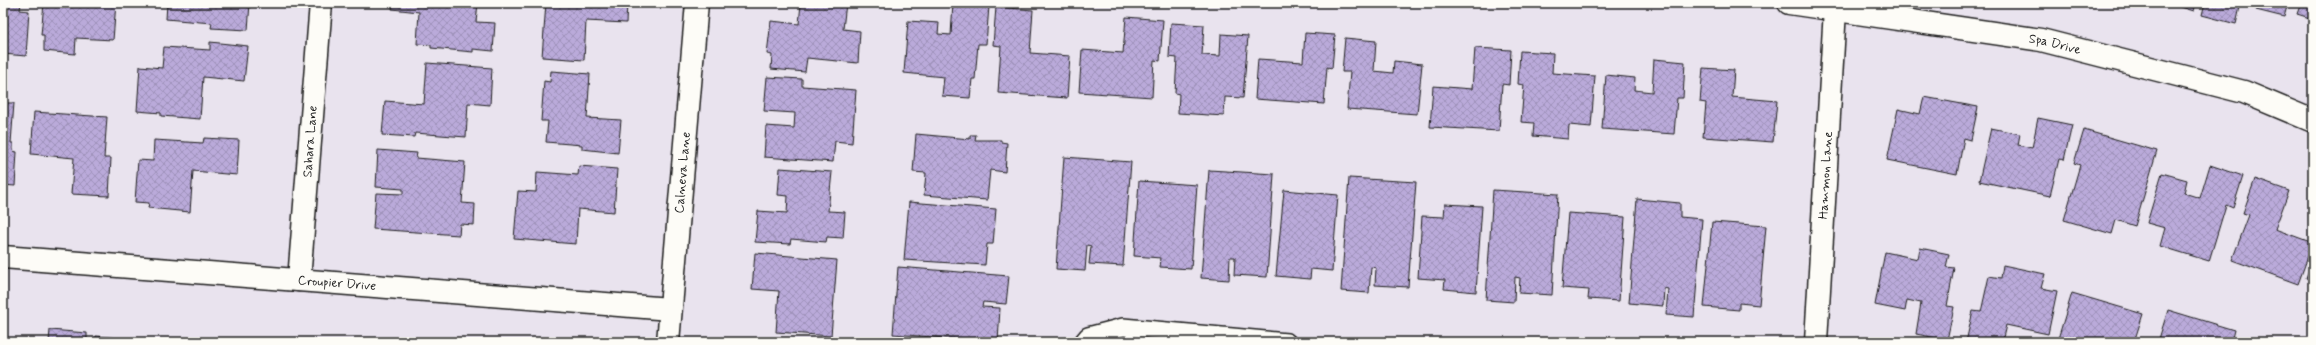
<svg xmlns="http://www.w3.org/2000/svg" width="2316" height="345" viewBox="0 0 2316 345" font-family="Mynerve,sans-serif">
	<style>
		.building { fill: url(#building-cross-hatch); stroke: #1c1c1c }
		.lines { fill: none; stroke-linecap: round; stroke-linejoin: round }
		.lane-casing { stroke: #1c1c1c; stroke-width: 20 }
		.street-casing { stroke: #1c1c1c; stroke-width: 25 }
		.lane { stroke: #fdfcf7; stroke-width: 17 }
		.street { stroke: #fdfcf7; stroke-width: 22 }
		.labels { text-anchor: middle; dominant-baseline: central; stroke-width: 3.5; stroke-linejoin: round; paint-order: stroke }
		.street-label { font-size: 13px; fill: #1c1c1c; stroke: #fdfcf7 }
	</style>
	<defs>
		<pattern id="building-cross-hatch" width="8" height="8" patternUnits="userSpaceOnUse"><rect width="8" height="8" fill="#baaada"/><path d="M0 0l8 8M0 8l8-8" fill="none" stroke="#9f92ba"/></pattern>
	</defs>
	<rect width="100%" height="100%" fill="#e9e3ee"/>
	<filter id="ink" filterUnits="userSpaceOnUse"><feTurbulence type="fractalNoise" baseFrequency=".025" numOctaves="2"/><feDisplacementMap in="SourceGraphic" scale="8" xChannelSelector="R" yChannelSelector="G"/><feConvolveMatrix kernelMatrix="1 2 1 2 8 2 1 2 1" color-interpolation-filters="sRGB"/></filter>
	<g filter="url(#ink)">
		<path class="building" d="M 3,3 L 21,3 L 20,10 L 29,11 L 26,56 L 3,54 Z
			M 44,3 L 116,3 L 113,40 L 76,38 L 75,54 L 44,51 L 44,35 L 41,35 Z
			M 167,3 L 250,3 L 248,30 L 211,28 L 212,23 L 166,19 Z
			M 393,3 L 478,3 L 476,22 L 495,23 L 493,51 L 473,49 L 473,52 L 431,48 L 431,45 L 417,44 L 419,12 L 392,9 Z
			M 546,3 L 627,3 L 626,23 L 586,21 L 584,60 L 542,57 Z
			M 793,3 L 846,3 L 843,29 L 860,31 L 858,63 L 807,58 L 805,72 L 771,69 L 772,55 L 767,54 L 771,21 L 799,24 L 801,4 Z
			M 953,3 L 989,6 L 986,44 L 978,44 L 975,79 L 972,79 L 970,98 L 942,96 L 944,77 L 904,73 L 908,21 L 939,23 L 938,34 L 951,35 Z
			M 2168,3 L 2196,3 L 2194,11 Z
			M 2205,3 L 2241,3 L 2236,24 L 2202,15 Z
			M 2257,3 L 2288,3 L 2284,17 L 2256,10 Z
			M 2301,3 L 2313,3 L 2313,19 L 2297,14 Z
			M 996,7 L 1033,10 L 1030,53 L 1070,56 L 1067,98 L 998,93 L 1001,46 L 993,45 Z
			M 1126,17 L 1163,20 L 1160,61 L 1154,60 L 1152,97 L 1079,92 L 1082,50 L 1123,53 Z
			M 1171,23 L 1204,25 L 1202,55 L 1220,56 L 1221,34 L 1248,36 L 1243,98 L 1225,97 L 1224,116 L 1178,113 L 1179,94 L 1175,93 L 1177,58 L 1169,57 Z
			M 1305,33 L 1335,35 L 1332,68 L 1327,67 L 1324,104 L 1255,99 L 1258,59 L 1303,62 Z
			M 1345,38 L 1376,41 L 1374,71 L 1393,73 L 1394,61 L 1422,64 L 1417,114 L 1347,109 L 1350,72 L 1342,72 Z
			M 210,42 L 248,46 L 244,81 L 203,77 L 200,119 L 161,116 L 161,113 L 137,111 L 140,66 L 162,68 L 164,47 L 210,50 Z
			M 1475,48 L 1511,50 L 1509,85 L 1502,84 L 1499,131 L 1430,127 L 1433,86 L 1472,89 Z
			M 1520,51 L 1553,53 L 1552,73 L 1595,76 L 1591,127 L 1569,125 L 1568,139 L 1533,136 L 1534,123 L 1521,122 L 1524,85 L 1518,84 Z
			M 1654,59 L 1685,62 L 1683,98 L 1677,98 L 1674,134 L 1602,129 L 1606,75 L 1635,78 L 1634,90 L 1652,92 Z
			M 427,63 L 492,68 L 490,105 L 468,103 L 466,137 L 415,133 L 414,137 L 382,135 L 385,101 L 424,104 Z
			M 1703,68 L 1734,70 L 1732,97 L 1777,101 L 1773,142 L 1703,137 L 1706,103 L 1700,102 Z
			M 551,71 L 590,74 L 587,118 L 621,120 L 618,153 L 582,149 L 582,145 L 546,142 L 548,121 L 541,121 L 544,81 L 550,82 Z
			M 767,77 L 802,79 L 802,86 L 856,90 L 852,143 L 835,141 L 833,162 L 764,157 L 766,126 L 794,128 L 795,113 L 764,111 Z
			M 1924,97 L 1978,107 L 1971,140 L 1964,138 L 1957,174 L 1887,160 L 1898,109 L 1920,114 Z
			M 3,103 L 14,103 L 11,143 L 13,143 L 13,151 L 17,152 L 15,186 L 3,185 Z
			M 34,112 L 107,117 L 104,158 L 111,158 L 109,196 L 71,194 L 74,158 L 31,154 Z
			M 2038,118 L 2072,125 L 2064,160 L 2059,159 L 2050,196 L 1979,181 L 1991,128 L 2020,134 L 2018,145 L 2032,148 Z
			M 2084,130 L 2157,151 L 2135,226 L 2116,220 L 2112,234 L 2064,220 L 2080,165 L 2074,163 Z
			M 916,134 L 970,139 L 970,135 L 976,135 L 975,140 L 1001,140 L 1001,142 L 1007,143 L 1005,172 L 990,170 L 987,200 L 924,195 L 926,173 L 913,172 Z
			M 204,138 L 239,140 L 237,175 L 193,171 L 190,212 L 148,208 L 149,203 L 135,202 L 138,160 L 153,161 L 154,140 L 203,143 Z
			M 378,150 L 417,153 L 416,158 L 465,162 L 462,203 L 475,204 L 474,225 L 460,224 L 459,235 L 373,229 L 376,193 L 403,194 L 403,189 L 376,187 Z
			M 1064,157 L 1131,162 L 1123,266 L 1089,264 L 1091,246 L 1087,245 L 1085,271 L 1056,269 Z
			M 2210,165 L 2243,176 L 2233,208 L 2226,205 L 2209,261 L 2160,246 L 2165,228 L 2147,223 L 2162,173 L 2187,180 L 2184,193 L 2200,198 Z
			M 579,166 L 617,169 L 614,212 L 578,209 L 576,244 L 514,239 L 518,191 L 536,192 L 537,172 L 578,175 Z
			M 780,168 L 832,172 L 828,211 L 845,212 L 843,238 L 827,237 L 826,242 L 791,239 L 790,244 L 755,242 L 758,211 L 787,213 L 788,196 L 778,195 Z
			M 1209,170 L 1274,174 L 1267,277 L 1234,275 L 1235,257 L 1230,257 L 1229,280 L 1201,278 Z
			M 1349,178 L 1416,182 L 1408,287 L 1375,285 L 1376,268 L 1371,267 L 1369,293 L 1341,291 Z
			M 2255,179 L 2289,191 L 2275,229 L 2313,243 L 2298,284 L 2232,260 L 2249,215 L 2243,213 Z
			M 1139,181 L 1197,185 L 1191,269 L 1160,267 L 1161,258 L 1134,256 Z
			M 1284,190 L 1338,195 L 1332,271 L 1311,269 L 1310,279 L 1276,276 Z
			M 1493,190 L 1558,194 L 1552,295 L 1519,293 L 1520,278 L 1515,277 L 1514,302 L 1486,300 Z
			M 1637,199 L 1680,203 L 1680,217 L 1702,219 L 1694,317 L 1666,315 L 1668,289 L 1664,288 L 1663,306 L 1629,303 Z
			M 909,202 L 996,209 L 993,244 L 987,244 L 985,265 L 904,260 Z
			M 1445,204 L 1482,206 L 1476,292 L 1444,289 L 1445,280 L 1418,278 L 1422,216 L 1444,217 Z
			M 1568,213 L 1625,217 L 1619,301 L 1588,299 L 1589,290 L 1562,288 Z
			M 1712,222 L 1766,226 L 1759,305 L 1739,303 L 1739,310 L 1704,307 Z
			M 1920,248 L 1949,254 L 1946,267 L 1954,268 L 1947,306 L 1954,307 L 1947,340 L 1916,334 L 1921,303 L 1907,300 L 1905,311 L 1875,305 L 1885,252 L 1918,259 Z
			M 755,253 L 837,260 L 831,336 L 776,332 L 779,291 L 752,289 Z
			M 2313,259 L 2313,280 L 2306,278 Z
			M 2003,265 L 2045,274 L 2041,288 L 2057,291 L 2048,334 L 2006,325 L 2002,342 L 1966,342 L 1973,311 L 1981,312 L 1989,276 L 2001,278 Z
			M 898,267 L 1009,276 L 1006,304 L 983,302 L 982,307 L 1000,308 L 998,342 L 893,334 Z
			M 2072,293 L 2143,314 L 2134,342 L 2057,342 Z
			M 2168,310 L 2234,330 L 2231,342 L 2158,342 Z
			M 50,330 L 87,333 L 87,342 L 49,342 Z
			M 96,336 L 131,339 L 131,342 L 95,342 Z"/>
		<g class="lines">
			<g class="lane-casing">
				<path id="lane" d="M 1083,342 L 1088,336 L 1123,327 L 1287,342"/>
			</g>
			<g class="street-casing">
				<g id="street">
					<path id="s1" d="M 1789,3 L 2041,40 L 2244,92 L 2313,121"/>
					<path id="s2" d="M 3,257 L 670,309"/>
					<path id="s3" d="M 299,280 L 321,3"/>
					<path id="s4" d="M 668,342 L 697,3"/>
					<path id="s5" d="M 1816,342 L 1835,9"/>
				</g>
			</g>
			<use href="#lane" class="lane"/>
			<use href="#street" class="street"/>
		</g>
	</g>
	<g class="labels">
		<g class="street-label">
			<text stroke="none"><textPath href="#s1" startOffset="269">Spa Drive</textPath></text>
			<text stroke="none"><textPath href="#s3" startOffset="139">Sahara Lane</textPath></text>
			<text stroke="none"><textPath href="#s4" startOffset="170">Calneva Lane</textPath></text>
			<text stroke="none"><textPath href="#s5" startOffset="167">Hammon Lane</textPath></text>
			<text stroke="none"><textPath href="#s2" startOffset="335">Croupier Drive</textPath></text>
		</g>
	</g>
	<rect width="2316" height="345" fill="none" stroke="#fdfcf7" stroke-width="16"/>
	<rect x="8" y="8" width="2300" height="329" fill="none" stroke="#1c1c1c" stroke-width="1.5" filter="url(#ink)"/>
</svg>
